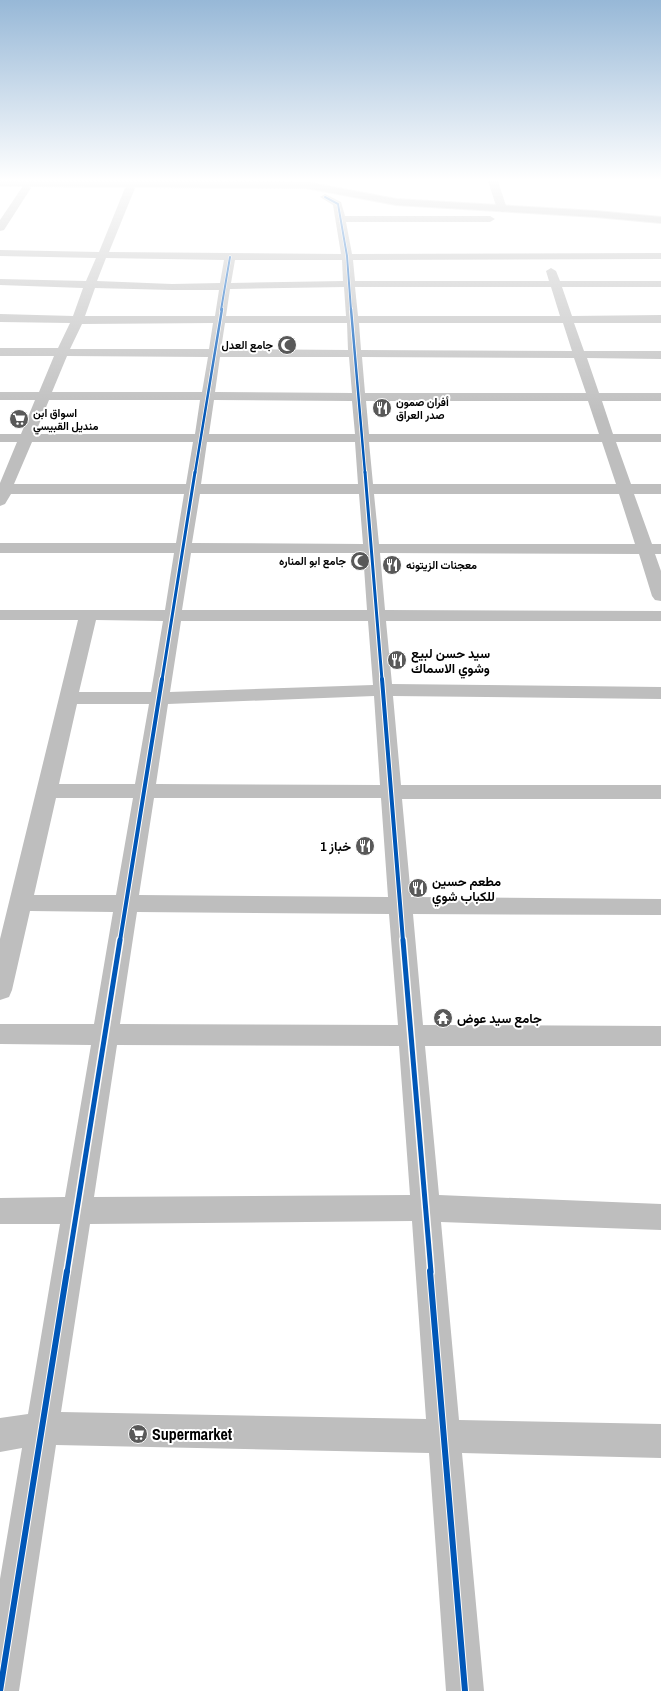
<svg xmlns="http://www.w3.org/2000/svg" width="661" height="1691" viewBox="0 0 661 1691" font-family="'Archivo Narrow',Vazirmatn,sans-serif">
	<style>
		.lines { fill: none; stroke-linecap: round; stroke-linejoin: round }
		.major-casing { stroke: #dbdbdb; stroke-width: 2 }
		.minor { fill: #bebebe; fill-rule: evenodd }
		.major { fill: #bebebe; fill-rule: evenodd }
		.cycleway-far5-casing { stroke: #fff; stroke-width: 3 }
		.cycleway-far4-casing { stroke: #fff; stroke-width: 4 }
		.cycleway-far3-casing { stroke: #fff; stroke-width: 5 }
		.cycleway-far2-casing { stroke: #fff; stroke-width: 6 }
		.cycleway-far1-casing { stroke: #fff; stroke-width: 8 }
		.cycleway-casing { stroke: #fff; stroke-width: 8 }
		.cycleway-far5 { stroke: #0057b8; stroke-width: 2 }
		.cycleway-far4 { stroke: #0057b8; stroke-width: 2.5 }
		.cycleway-far3 { stroke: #0057b8; stroke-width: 3 }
		.cycleway-far2 { stroke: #0057b8; stroke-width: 4 }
		.cycleway-far1 { stroke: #0057b8; stroke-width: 5 }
		.cycleway { stroke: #0057b8; stroke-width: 6 }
		.labels { text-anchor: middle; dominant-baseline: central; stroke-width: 4; stroke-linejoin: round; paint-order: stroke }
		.far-poi-label { font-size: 11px; font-weight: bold; fill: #000; stroke: #fff; text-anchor: start }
		.poi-label { font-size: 13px; font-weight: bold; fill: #000; stroke: #fff; text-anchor: start }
		.near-poi-label { font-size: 16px; font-weight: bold; fill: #000; stroke: #fff; text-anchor: start }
	</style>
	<rect width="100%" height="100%" fill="#fff"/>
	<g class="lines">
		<g class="major-casing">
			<path id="major" d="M 0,181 L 306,182 L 396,199 L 596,211 L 661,217 L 661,223 L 596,217 L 396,205 L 306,188 L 0,186 Z"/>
		</g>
		<path class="minor" d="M 488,181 L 498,181 L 507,209 L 505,211 L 502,212 L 497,209 Z
			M 26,185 L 31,188 L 4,230 L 0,231 L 0,220 L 23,186 Z
			M 130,185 L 135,188 L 109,252 L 341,254 L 333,205 L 320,197 L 325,194 L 341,202 L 345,216 L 490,216 L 495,219 L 490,222 L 346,222 L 352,254 L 661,253 L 661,259 L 353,260 L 355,281 L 549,281 L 546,271 L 551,268 L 556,271 L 560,281 L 661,281 L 661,287 L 562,287 L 572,316 L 661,315 L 661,323 L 574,323 L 584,351 L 661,351 L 661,359 L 587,358 L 599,393 L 661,393 L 661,401 L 602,401 L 613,434 L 661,434 L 661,442 L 616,442 L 631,484 L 661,484 L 661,494 L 634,494 L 652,544 L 661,544 L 661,554 L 655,554 L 661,571 L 661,601 L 655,600 L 652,596 L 639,554 L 380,553 L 385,610 L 661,611 L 661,621 L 386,621 L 392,684 L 661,687 L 661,699 L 393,696 L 401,785 L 661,785 L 661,799 L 402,799 L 411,897 L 661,899 L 661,915 L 413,914 L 423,1025 L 661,1026 L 661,1046 L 425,1046 L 439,1195 L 661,1204 L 661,1230 L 441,1222 L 459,1420 L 661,1424 L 661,1458 L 462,1453 L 484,1691 L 446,1691 L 429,1453 L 56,1445 L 19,1691 L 0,1691 L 0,1579 L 22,1448 L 0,1452 L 0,1418 L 28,1414 L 60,1224 L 0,1224 L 0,1198 L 65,1197 L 91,1045 L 0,1044 L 0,1024 L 94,1024 L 113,912 L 30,911 L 12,990 L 9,997 L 0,1000 L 0,939 L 78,620 L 0,620 L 0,610 L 165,610 L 174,553 L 0,553 L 0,543 L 176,543 L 184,494 L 11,494 L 5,504 L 0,506 L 0,483 L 17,442 L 0,442 L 0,434 L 21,434 L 35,400 L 0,400 L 0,392 L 39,392 L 54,356 L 0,356 L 0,348 L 58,348 L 70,323 L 0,322 L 0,314 L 73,316 L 83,288 L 0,285 L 0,279 L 86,281 L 96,258 L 0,256 L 0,250 L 99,252 L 125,188 ZM 106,258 L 224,260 L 220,283 L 172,284 L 97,281 ZM 235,260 L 342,260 L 343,281 L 231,283 ZM 344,287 L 346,316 L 226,316 L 230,289 ZM 355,287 L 551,287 L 560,316 L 358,316 ZM 95,288 L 172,290 L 219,290 L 215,316 L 85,316 ZM 213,323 L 209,349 L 70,349 L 82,324 ZM 225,323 L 347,323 L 348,350 L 221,349 ZM 359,323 L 563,323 L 572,351 L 361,350 ZM 67,356 L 208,357 L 202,392 L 52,392 ZM 220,357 L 349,357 L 352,393 L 215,392 ZM 362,357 L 574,358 L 586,393 L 365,393 ZM 49,400 L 200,400 L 195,434 L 35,434 ZM 214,400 L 352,401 L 355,434 L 209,434 ZM 366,401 L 588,401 L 599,434 L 369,434 ZM 32,442 L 193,442 L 186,484 L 14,484 ZM 207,442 L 355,442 L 358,484 L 201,484 ZM 369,442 L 602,442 L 616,484 L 373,484 ZM 200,494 L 359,494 L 363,544 L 192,543 ZM 374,494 L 619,494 L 635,544 L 379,544 ZM 191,553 L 363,553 L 367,610 L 182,610 ZM 96,620 L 163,621 L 151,692 L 79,692 ZM 181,621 L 368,621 L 373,685 L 170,692 ZM 374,696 L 380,785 L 156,784 L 168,704 ZM 77,704 L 149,704 L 135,784 L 59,784 ZM 56,798 L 133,798 L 116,895 L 34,895 ZM 154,798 L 381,798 L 388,897 L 139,895 ZM 137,912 L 389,914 L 398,1025 L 120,1024 ZM 117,1045 L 399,1046 L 410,1195 L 94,1197 ZM 412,1221 L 426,1419 L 61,1412 L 90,1224 Z"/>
		<use href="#major" class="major"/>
		<g class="cycleway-far5-casing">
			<path id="cycleway-far5" d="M 325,197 L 338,204 L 347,256 L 351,310
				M 221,310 L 230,257"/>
		</g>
		<g class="cycleway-far4-casing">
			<path id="cycleway-far4" d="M 351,309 L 365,473
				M 195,473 L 222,309"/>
		</g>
		<g class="cycleway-far3-casing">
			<path id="cycleway-far3" d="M 365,472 L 382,680
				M 162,680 L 195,472"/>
		</g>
		<g class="cycleway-far2-casing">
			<path id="cycleway-far2" d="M 382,679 L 403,941
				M 120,941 L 162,679"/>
		</g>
		<g class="cycleway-far1-casing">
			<path id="cycleway-far1" d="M 403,940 L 431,1272
				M 67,1272 L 120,940"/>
		</g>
		<g class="cycleway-casing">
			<path id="cycleway" d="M 430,1271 L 465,1691
				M 0,1691 L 67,1271"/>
		</g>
		<use href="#cycleway-far5" class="cycleway-far5"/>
		<use href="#cycleway-far4" class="cycleway-far4"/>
		<use href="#cycleway-far3" class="cycleway-far3"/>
		<use href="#cycleway-far2" class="cycleway-far2"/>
		<use href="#cycleway-far1" class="cycleway-far1"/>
		<use href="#cycleway" class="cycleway"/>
	</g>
	<linearGradient id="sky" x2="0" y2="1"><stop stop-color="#97b8d7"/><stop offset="0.43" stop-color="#fff"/><stop offset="1" stop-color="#fff" stop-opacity="0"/></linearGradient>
	<rect width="661" height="418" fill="url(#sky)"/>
	<defs>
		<g id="mosque-disc" transform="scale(1)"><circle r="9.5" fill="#595959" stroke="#fff"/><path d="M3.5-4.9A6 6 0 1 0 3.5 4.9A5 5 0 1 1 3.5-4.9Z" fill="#fff"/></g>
		<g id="restaurant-disc" transform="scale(1)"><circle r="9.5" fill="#595959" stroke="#fff"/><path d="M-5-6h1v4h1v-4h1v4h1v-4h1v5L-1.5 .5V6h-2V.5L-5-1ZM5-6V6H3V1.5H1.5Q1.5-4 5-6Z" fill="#fff"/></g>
		<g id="supermarket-disc" transform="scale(1)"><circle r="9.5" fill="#595959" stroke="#fff"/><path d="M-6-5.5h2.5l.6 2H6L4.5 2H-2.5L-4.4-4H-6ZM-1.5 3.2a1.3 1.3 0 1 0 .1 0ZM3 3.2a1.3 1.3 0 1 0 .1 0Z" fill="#fff"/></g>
		<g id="temple-disc" transform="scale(1)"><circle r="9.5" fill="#595959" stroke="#fff"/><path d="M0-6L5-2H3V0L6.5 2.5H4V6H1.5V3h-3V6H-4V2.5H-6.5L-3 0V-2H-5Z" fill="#fff"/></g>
	</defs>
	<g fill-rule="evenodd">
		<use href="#mosque-disc" x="287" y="345"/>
		<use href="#restaurant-disc" x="382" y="408"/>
		<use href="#supermarket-disc" x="19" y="419"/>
		<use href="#mosque-disc" x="360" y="561"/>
		<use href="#restaurant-disc" x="392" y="565"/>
		<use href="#restaurant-disc" x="397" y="660"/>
		<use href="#restaurant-disc" x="365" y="846"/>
		<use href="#restaurant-disc" x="418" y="888"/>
		<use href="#temple-disc" x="443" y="1018"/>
		<use href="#supermarket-disc" x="138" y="1434"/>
	</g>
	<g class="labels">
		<g class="far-poi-label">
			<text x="273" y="345" text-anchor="end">جامع العدل</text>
			<text x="396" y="402">أفران صمون<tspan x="396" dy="13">صدر العراق</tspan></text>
			<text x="33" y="413">اسواق ابن<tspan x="33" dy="13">منديل القبيسي</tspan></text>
			<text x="346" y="561" text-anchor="end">جامع ابو المناره</text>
			<text x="406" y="565">معجنات الزيتونه</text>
		</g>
		<g class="poi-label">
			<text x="411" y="653">سيد حسن لبيع<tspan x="411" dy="15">وشوي الاسماك</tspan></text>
			<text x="351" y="846" text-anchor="end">خباز 1</text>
			<text x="432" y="881">مطعم حسين<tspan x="432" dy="15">للكباب شوي</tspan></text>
			<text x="457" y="1018">جامع سيد عوض</text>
		</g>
		<g class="near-poi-label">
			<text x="152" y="1434">Supermarket</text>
		</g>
	</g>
</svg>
